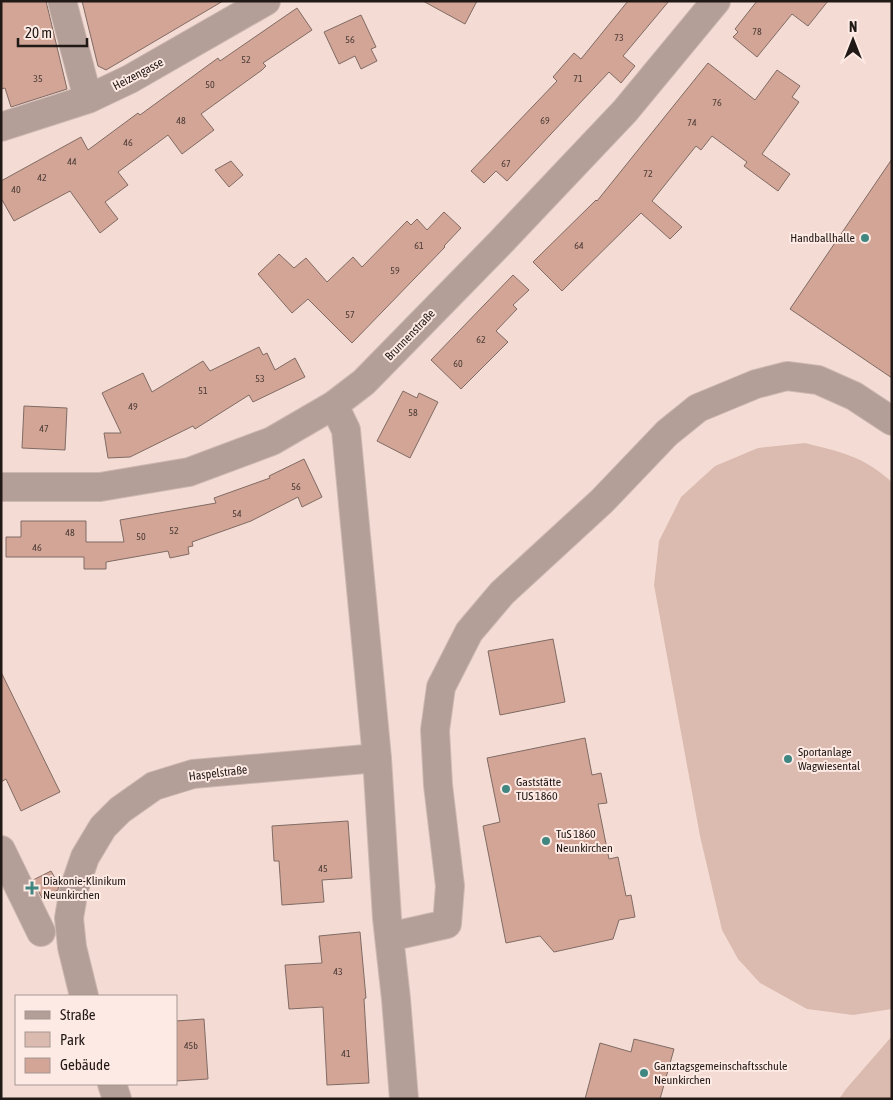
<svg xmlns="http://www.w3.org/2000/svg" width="893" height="1100" viewBox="0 0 893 1100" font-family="'Asap Condensed',sans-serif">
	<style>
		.green { fill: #dbbbb0 }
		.building { fill: #d2a596; stroke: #806b64 }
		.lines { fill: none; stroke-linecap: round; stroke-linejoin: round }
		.minor-casing { stroke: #ceb9b2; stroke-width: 30 }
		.minor { stroke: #b39f98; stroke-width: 28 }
		.poi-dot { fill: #408782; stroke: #feeae4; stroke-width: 2 }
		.labels { text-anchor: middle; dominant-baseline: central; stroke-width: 4; stroke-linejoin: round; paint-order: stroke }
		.number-label { font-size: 10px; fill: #4d3c36 }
		.street-label { font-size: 12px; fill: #211916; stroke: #feeae4 }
		.poi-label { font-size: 12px; fill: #211916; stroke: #feeae4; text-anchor: start }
	</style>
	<rect width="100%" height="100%" fill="#f4dcd4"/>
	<path class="green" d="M 805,443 C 841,452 863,456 892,482 L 892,1009 L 853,1015 L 807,1009 L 760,983 L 738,959 L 722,930 L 700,836 L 654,585 L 659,541 L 681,497 L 715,466 L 758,448 Z
		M 892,1036 L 892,1099 L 839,1099 L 846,1089 Z"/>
	<path class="building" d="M 1,1 L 46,1 L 67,89 L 11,107 L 5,88 L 1,89 Z
		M 82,1 L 223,1 L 106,70 L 98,66 Z
		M 423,1 L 477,1 L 465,24 Z
		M 628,1 L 669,1 L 623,56 L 635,66 L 621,83 L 609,72 L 507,181 L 496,171 L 484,183 L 471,171 L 557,81 L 553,77 L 574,53 L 581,59 Z
		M 757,1 L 828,1 L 808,26 L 792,14 L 757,57 L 733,37 L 738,32 L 735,29 Z
		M 297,8 L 312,30 L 263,63 L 266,66 L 262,70 L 201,114 L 214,130 L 182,154 L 168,135 L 118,172 L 128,185 L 105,202 L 118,219 L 100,233 L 70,191 L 14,221 L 1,198 L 1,181 L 81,137 L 88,150 L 138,113 L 140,115 L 218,58 L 220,61 Z
		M 361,15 L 376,47 L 371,49 L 377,61 L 361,69 L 355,56 L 339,64 L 324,32 Z
		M 708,63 L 755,100 L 777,70 L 800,86 L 792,97 L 799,102 L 762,154 L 790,174 L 778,191 L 744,166 L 747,162 L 712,136 L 701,150 L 696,146 L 652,201 L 682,227 L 670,239 L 641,213 L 562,291 L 533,262 L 596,200 L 597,201 Z
		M 892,159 L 892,378 L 790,309 Z
		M 231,161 L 243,175 L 229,187 L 215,170 Z
		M 444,212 L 461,228 L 444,246 L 445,247 L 352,343 L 308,299 L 292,313 L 258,274 L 279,254 L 294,268 L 306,258 L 327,282 L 353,257 L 362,267 L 407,221 L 411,225 L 417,219 L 427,230 Z
		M 513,275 L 529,290 L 513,305 L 517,309 L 496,331 L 508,342 L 461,389 L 431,360 Z
		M 259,347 L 263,355 L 267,353 L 275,370 L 295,358 L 305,377 L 253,402 L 249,395 L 195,429 L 193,426 L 130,457 L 108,458 L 104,433 L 121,433 L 102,393 L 143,373 L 152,392 L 203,361 L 210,371 Z
		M 403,391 L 417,398 L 419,393 L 438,402 L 410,458 L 377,441 Z
		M 24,406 L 67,408 L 65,450 L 22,448 Z
		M 304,459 L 322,497 L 302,507 L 298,497 L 251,521 L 192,542 L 193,546 L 188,547 L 189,554 L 170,558 L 168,551 L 106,562 L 106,569 L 84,569 L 84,557 L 6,557 L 6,537 L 21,537 L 21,521 L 86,521 L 86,542 L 124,542 L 120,520 L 216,503 L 214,498 L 270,478 L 269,476 Z
		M 553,639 L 565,702 L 500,715 L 488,651 Z
		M 1,672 L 60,792 L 21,811 L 6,779 L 1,782 Z
		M 585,738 L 592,775 L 601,773 L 607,803 L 598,804 L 609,859 L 618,857 L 626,896 L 631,895 L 635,917 L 619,920 L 613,939 L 554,952 L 540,936 L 506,943 L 483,826 L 500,822 L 487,758 Z
		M 348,821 L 352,878 L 322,880 L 324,902 L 282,905 L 279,861 L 274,861 L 272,826 Z
		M 51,871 L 59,885 L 58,890 L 42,898 L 33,880 Z
		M 360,932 L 366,998 L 364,999 L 369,1083 L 327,1085 L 323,1007 L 289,1009 L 285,965 L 322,963 L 319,936 Z
		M 204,1019 L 208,1079 L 176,1081 L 176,1021 Z
		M 634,1039 L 674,1049 L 660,1099 L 585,1099 L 600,1043 L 631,1052 Z"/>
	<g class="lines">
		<g class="minor-casing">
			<path id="minor" d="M 62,1 L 88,99
				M 1,127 L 88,99 L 130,79 L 266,1
				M 334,405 L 346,430 L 377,758 L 387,918 L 396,999 L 404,1099
				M 1,487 L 100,487 L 189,472 L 272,441 L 334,405 L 364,382 L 500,243 L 625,111 L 716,1
				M 1,850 L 41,932
				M 389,937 L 447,924 L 450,886 L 438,785 L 435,730 L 441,687 L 469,632 L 502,593 L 602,501 L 667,433 L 698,408 L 756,384 L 787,376 L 818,380 L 854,396 L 892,421
				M 84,996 L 72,947 L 69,918 L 74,889 L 85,857 L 103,827 L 120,810 L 154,786 L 193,774 L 377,758
				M 112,1084 L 117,1099"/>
		</g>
		<use href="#minor" class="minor"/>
	</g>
	<g class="poi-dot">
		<circle cx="865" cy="238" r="5"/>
		<circle cx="788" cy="759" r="5"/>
		<circle cx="506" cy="789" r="5"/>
		<circle cx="546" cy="841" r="5"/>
		<path d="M29.5 880.5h5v5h5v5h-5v5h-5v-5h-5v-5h5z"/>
		<circle cx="644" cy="1073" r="5"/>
	</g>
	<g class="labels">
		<g class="number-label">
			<text x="757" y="31">78</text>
			<text x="619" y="37">73</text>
			<text x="350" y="39">56</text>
			<text x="246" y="59">52</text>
			<text x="38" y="78">35</text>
			<text x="578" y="78">71</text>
			<text x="210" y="84">50</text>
			<text x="717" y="102">76</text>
			<text x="181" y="120">48</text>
			<text x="545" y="120">69</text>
			<text x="692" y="122">74</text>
			<text x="128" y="142">46</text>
			<text x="72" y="161">44</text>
			<text x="506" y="163">67</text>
			<text x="648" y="173">72</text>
			<text x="42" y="177">42</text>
			<text x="16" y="189">40</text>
			<text x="419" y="245">61</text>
			<text x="579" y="245">64</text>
			<text x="395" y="270">59</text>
			<text x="350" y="314">57</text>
			<text x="481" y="339">62</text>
			<text x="458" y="363">60</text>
			<text x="260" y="378">53</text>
			<text x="203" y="390">51</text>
			<text x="133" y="406">49</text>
			<text x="413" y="412">58</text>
			<text x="44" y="428">47</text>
			<text x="296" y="486">56</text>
			<text x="237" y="513">54</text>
			<text x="174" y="530">52</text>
			<text x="70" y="532">48</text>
			<text x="141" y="536">50</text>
			<text x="37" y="547">46</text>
			<text x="323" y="868">45</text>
			<text x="338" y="971">43</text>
			<text x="191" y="1045">45b</text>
			<text x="346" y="1053">41</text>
		</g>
		<g class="street-label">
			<text transform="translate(138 74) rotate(-28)">Heizengasse</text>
			<text transform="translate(410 335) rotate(-46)">Brunnenstraße</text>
			<text transform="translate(218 773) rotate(-7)">Haspelstraße</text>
		</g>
		<g class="poi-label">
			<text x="855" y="238" text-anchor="end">Handballhalle</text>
			<text x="798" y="752">Sportanlage<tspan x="798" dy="14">Wagwiesental</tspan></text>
			<text x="516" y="782">Gaststätte<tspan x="516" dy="14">TUS 1860</tspan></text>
			<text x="556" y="834">TuS 1860<tspan x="556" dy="14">Neunkirchen</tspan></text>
			<text x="43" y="881">Diakonie-Klinikum<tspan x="43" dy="14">Neunkirchen</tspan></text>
			<text x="654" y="1066">Ganztagsgemeinschaftsschule<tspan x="654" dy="14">Neunkirchen</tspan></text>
		</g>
	</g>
	<rect width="893" height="1100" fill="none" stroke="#211916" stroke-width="5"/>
	<rect x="15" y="995" width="162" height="90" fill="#feeae4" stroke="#a69692"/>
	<rect x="25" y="1011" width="25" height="8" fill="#b39f98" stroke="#a69692"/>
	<text x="60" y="1020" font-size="15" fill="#211916">Straße</text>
	<rect x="25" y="1032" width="25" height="15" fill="#dbbbb0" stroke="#a69692"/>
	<text x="60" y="1045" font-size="15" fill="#211916">Park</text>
	<rect x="25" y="1058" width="25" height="15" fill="#d2a596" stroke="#a69692"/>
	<text x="60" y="1070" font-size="15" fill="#211916">Gebäude</text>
	<g transform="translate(853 40)" stroke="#feeae4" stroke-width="4" paint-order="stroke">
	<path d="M0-4L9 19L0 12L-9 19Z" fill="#211916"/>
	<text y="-8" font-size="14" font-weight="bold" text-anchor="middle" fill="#211916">N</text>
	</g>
	<path d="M18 38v8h69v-8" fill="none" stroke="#211916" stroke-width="2.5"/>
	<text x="25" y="38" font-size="15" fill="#211916" stroke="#feeae4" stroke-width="4" paint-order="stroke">20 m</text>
</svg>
